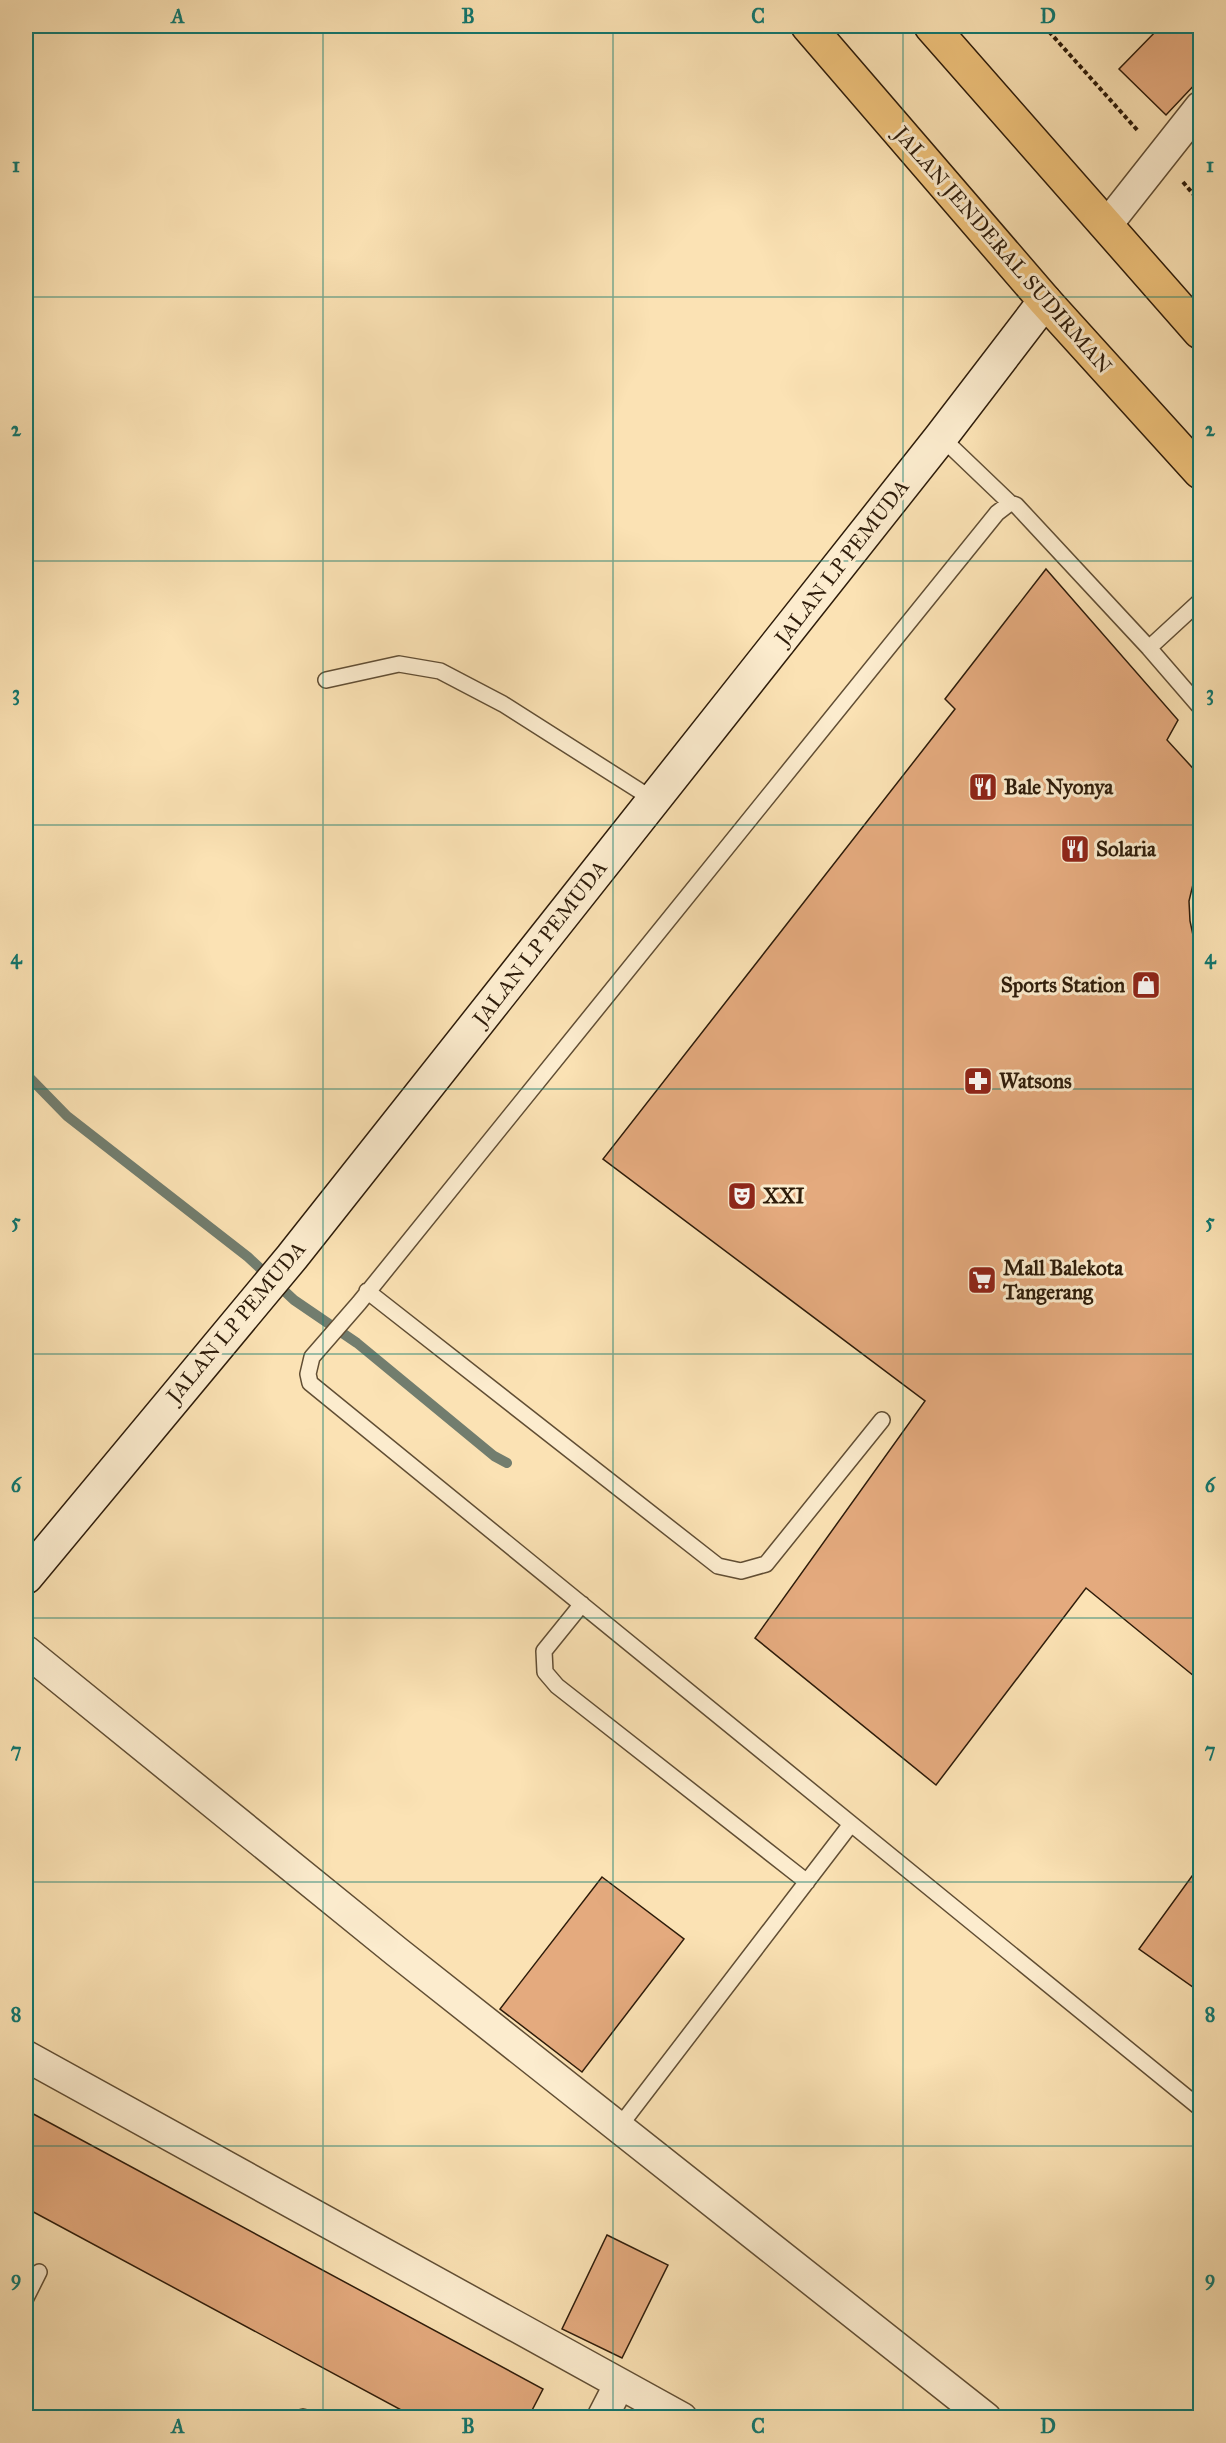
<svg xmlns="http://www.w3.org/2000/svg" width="1226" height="2443" viewBox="0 0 1226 2443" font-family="'IM FELL Great Primer',serif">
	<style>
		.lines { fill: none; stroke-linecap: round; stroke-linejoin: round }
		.stream { stroke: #727d6e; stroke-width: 10 }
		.building { fill: #e4aa7e; stroke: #2e1c0a; stroke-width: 1.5 }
		.lane-casing { stroke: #614e34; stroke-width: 18 }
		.street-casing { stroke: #614e34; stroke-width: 33 }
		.secondary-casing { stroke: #2e1c0a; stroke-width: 36 }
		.primary-casing { stroke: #2e1c0a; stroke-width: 36 }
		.path { stroke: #2e1c0a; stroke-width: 4; stroke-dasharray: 4.5 3; stroke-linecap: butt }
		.lane { stroke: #fcecce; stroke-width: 15 }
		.street { stroke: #fcecce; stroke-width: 30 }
		.secondary { stroke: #fcecce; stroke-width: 33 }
		.primary { stroke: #eec17a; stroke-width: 33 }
		.grid { fill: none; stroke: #0f766e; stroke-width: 1.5; stroke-opacity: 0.55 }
		.labels { text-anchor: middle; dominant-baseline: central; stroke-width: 6; stroke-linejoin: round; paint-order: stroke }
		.street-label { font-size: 21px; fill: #2e1c0a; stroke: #fcecce }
		.poi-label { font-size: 21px; font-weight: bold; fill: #2e1c0a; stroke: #fcecce; text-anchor: start }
		.neatline { fill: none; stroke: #0f766e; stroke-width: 2 }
		.grid-label { font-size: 20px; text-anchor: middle; font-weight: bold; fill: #0f766e }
	</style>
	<rect width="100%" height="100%" fill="#fbe2b4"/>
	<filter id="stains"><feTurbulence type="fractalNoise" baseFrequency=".00333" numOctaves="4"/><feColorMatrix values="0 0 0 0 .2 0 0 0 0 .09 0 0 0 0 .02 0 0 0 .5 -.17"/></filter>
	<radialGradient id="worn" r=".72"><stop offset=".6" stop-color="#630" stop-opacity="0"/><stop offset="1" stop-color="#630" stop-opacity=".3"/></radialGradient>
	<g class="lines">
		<path class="stream" d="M 26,1074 L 67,1116 L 248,1257 L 294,1300 L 357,1343 L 494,1456 L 507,1463"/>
	</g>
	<path class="building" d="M 1161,26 L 1197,26 L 1200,29 L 1200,79 L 1166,115 L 1119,69 Z
		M 1046,569 L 1178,720 L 1167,740 L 1200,776 L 1200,870 L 1195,876 L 1189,901 L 1190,921 L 1194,940 L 1200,951 L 1200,1681 L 1086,1588 L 936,1785 L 755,1638 L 925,1401 L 603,1159 L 955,709 L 945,699 Z
		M 1200,1865 L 1200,1992 L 1139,1949 Z
		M 602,1877 L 684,1939 L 582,2072 L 500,2009 Z
		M 26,2110 L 543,2389 L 528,2418 L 416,2418 L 26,2208 Z
		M 607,2235 L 668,2265 L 622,2358 L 562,2329 Z"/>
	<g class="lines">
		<g class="lane-casing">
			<path id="lane" d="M 941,437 L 1010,503 L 1016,505 L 1149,648 L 1200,707
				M 1010,503 L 997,513 L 359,1303 L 312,1357 L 308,1374 L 310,1383 L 1200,2108
				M 1149,648 L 1200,601
				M 326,680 L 399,664 L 440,671 L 503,704 L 654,800
				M 367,1291 L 718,1566 L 741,1571 L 766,1564 L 882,1420
				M 582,1604 L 544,1651 L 545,1672 L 557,1686 L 807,1882
				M 619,2127 L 851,1824
				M 26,2298 L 39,2272
				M 302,2418 L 303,2417"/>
		</g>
		<g class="street-casing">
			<path id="street" d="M 1106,226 L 1200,107
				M 26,1651 L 397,1952 L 986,2418
				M 26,2056 L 682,2418
				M 602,2418 L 619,2385"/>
		</g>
		<g class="secondary-casing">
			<path id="secondary" d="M 26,1577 L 292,1257 L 941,437 L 1045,301"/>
		</g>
		<g class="primary-casing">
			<path id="primary" d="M 808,26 L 1045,301 L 1200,472
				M 931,26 L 1200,332"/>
		</g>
		<path class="path" d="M 1044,26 L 1139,132
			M 1183,182 L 1200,202"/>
		<use href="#lane" class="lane"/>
		<use href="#street" class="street"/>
		<use href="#secondary" class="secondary"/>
		<use href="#primary" class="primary"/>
	</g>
	<path class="grid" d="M 323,26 L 323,2418M 613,26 L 613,2418M 903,26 L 903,2418M 26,297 L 1200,297M 26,561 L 1200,561M 26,825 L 1200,825M 26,1089 L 1200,1089M 26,1354 L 1200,1354M 26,1618 L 1200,1618M 26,1882 L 1200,1882M 26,2146 L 1200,2146"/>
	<defs>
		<g id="restaurant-square" transform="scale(1.5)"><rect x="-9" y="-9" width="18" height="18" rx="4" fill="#8f2418" stroke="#fcecce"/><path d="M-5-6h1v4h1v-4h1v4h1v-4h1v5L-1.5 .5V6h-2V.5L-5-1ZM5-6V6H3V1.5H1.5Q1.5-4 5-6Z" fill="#fff"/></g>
		<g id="shop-square" transform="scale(1.5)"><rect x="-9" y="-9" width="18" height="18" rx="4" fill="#8f2418" stroke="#fcecce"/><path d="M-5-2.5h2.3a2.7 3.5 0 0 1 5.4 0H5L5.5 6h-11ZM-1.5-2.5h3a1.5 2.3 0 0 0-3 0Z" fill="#fff"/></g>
		<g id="pharmacy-square" transform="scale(1.5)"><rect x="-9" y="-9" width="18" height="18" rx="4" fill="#8f2418" stroke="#fcecce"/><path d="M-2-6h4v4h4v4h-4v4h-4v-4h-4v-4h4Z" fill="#fff"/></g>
		<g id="theatre-square" transform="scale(1.5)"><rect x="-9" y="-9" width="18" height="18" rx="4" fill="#8f2418" stroke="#fcecce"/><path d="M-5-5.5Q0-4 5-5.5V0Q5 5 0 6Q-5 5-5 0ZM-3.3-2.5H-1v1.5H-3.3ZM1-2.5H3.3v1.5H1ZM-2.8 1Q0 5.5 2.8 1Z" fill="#fff"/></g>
		<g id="supermarket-square" transform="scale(1.5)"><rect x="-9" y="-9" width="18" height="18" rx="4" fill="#8f2418" stroke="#fcecce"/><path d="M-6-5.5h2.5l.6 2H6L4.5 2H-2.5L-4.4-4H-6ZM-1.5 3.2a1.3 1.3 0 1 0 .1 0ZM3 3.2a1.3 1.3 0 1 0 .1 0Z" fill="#fff"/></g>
	</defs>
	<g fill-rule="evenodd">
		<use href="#restaurant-square" x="983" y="787"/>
		<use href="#restaurant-square" x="1075" y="849"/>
		<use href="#shop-square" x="1146" y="985"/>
		<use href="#pharmacy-square" x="978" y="1081"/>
		<use href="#theatre-square" x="742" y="1196"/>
		<use href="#supermarket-square" x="982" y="1280"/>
	</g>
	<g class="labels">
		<g class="street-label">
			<text transform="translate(1003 250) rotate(49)">JALAN JENDERAL SUDIRMAN</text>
			<text transform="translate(842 562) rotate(-52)">JALAN LP PEMUDA</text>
			<text transform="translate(540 943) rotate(-52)">JALAN LP PEMUDA</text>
			<text transform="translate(236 1322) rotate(-50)">JALAN LP PEMUDA</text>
		</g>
		<g class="poi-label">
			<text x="1004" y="787">Bale Nyonya</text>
			<text x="1096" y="849">Solaria</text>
			<text x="1125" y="985" text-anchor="end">Sports Station</text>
			<text x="999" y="1081">Watsons</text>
			<text x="763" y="1196">XXI</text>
			<text x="1003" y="1268">Mall Balekota<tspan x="1003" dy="24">Tangerang</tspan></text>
		</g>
	</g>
	<rect width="1226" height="2443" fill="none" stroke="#fbe2b4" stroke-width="66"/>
	<rect x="33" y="33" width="1160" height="2377" class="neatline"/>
	<g class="grid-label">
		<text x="178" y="23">A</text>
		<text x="468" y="23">B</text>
		<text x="758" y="23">C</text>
		<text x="1048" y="23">D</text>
		<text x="16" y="172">1</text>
		<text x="1210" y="172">1</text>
		<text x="16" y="436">2</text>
		<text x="1210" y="436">2</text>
		<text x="16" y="700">3</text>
		<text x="1210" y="700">3</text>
		<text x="16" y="964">4</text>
		<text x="1210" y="964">4</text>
		<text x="16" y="1228">5</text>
		<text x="1210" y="1228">5</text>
		<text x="16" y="1492">6</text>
		<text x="1210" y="1492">6</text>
		<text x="16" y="1757">7</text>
		<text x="1210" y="1757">7</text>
		<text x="16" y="2021">8</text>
		<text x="1210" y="2021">8</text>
		<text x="16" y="2285">9</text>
		<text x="1210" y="2285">9</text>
		<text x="178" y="2433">A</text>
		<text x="468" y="2433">B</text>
		<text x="758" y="2433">C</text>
		<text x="1048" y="2433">D</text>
	</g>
	<rect width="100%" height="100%" filter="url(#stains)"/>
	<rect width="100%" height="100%" fill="url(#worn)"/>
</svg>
